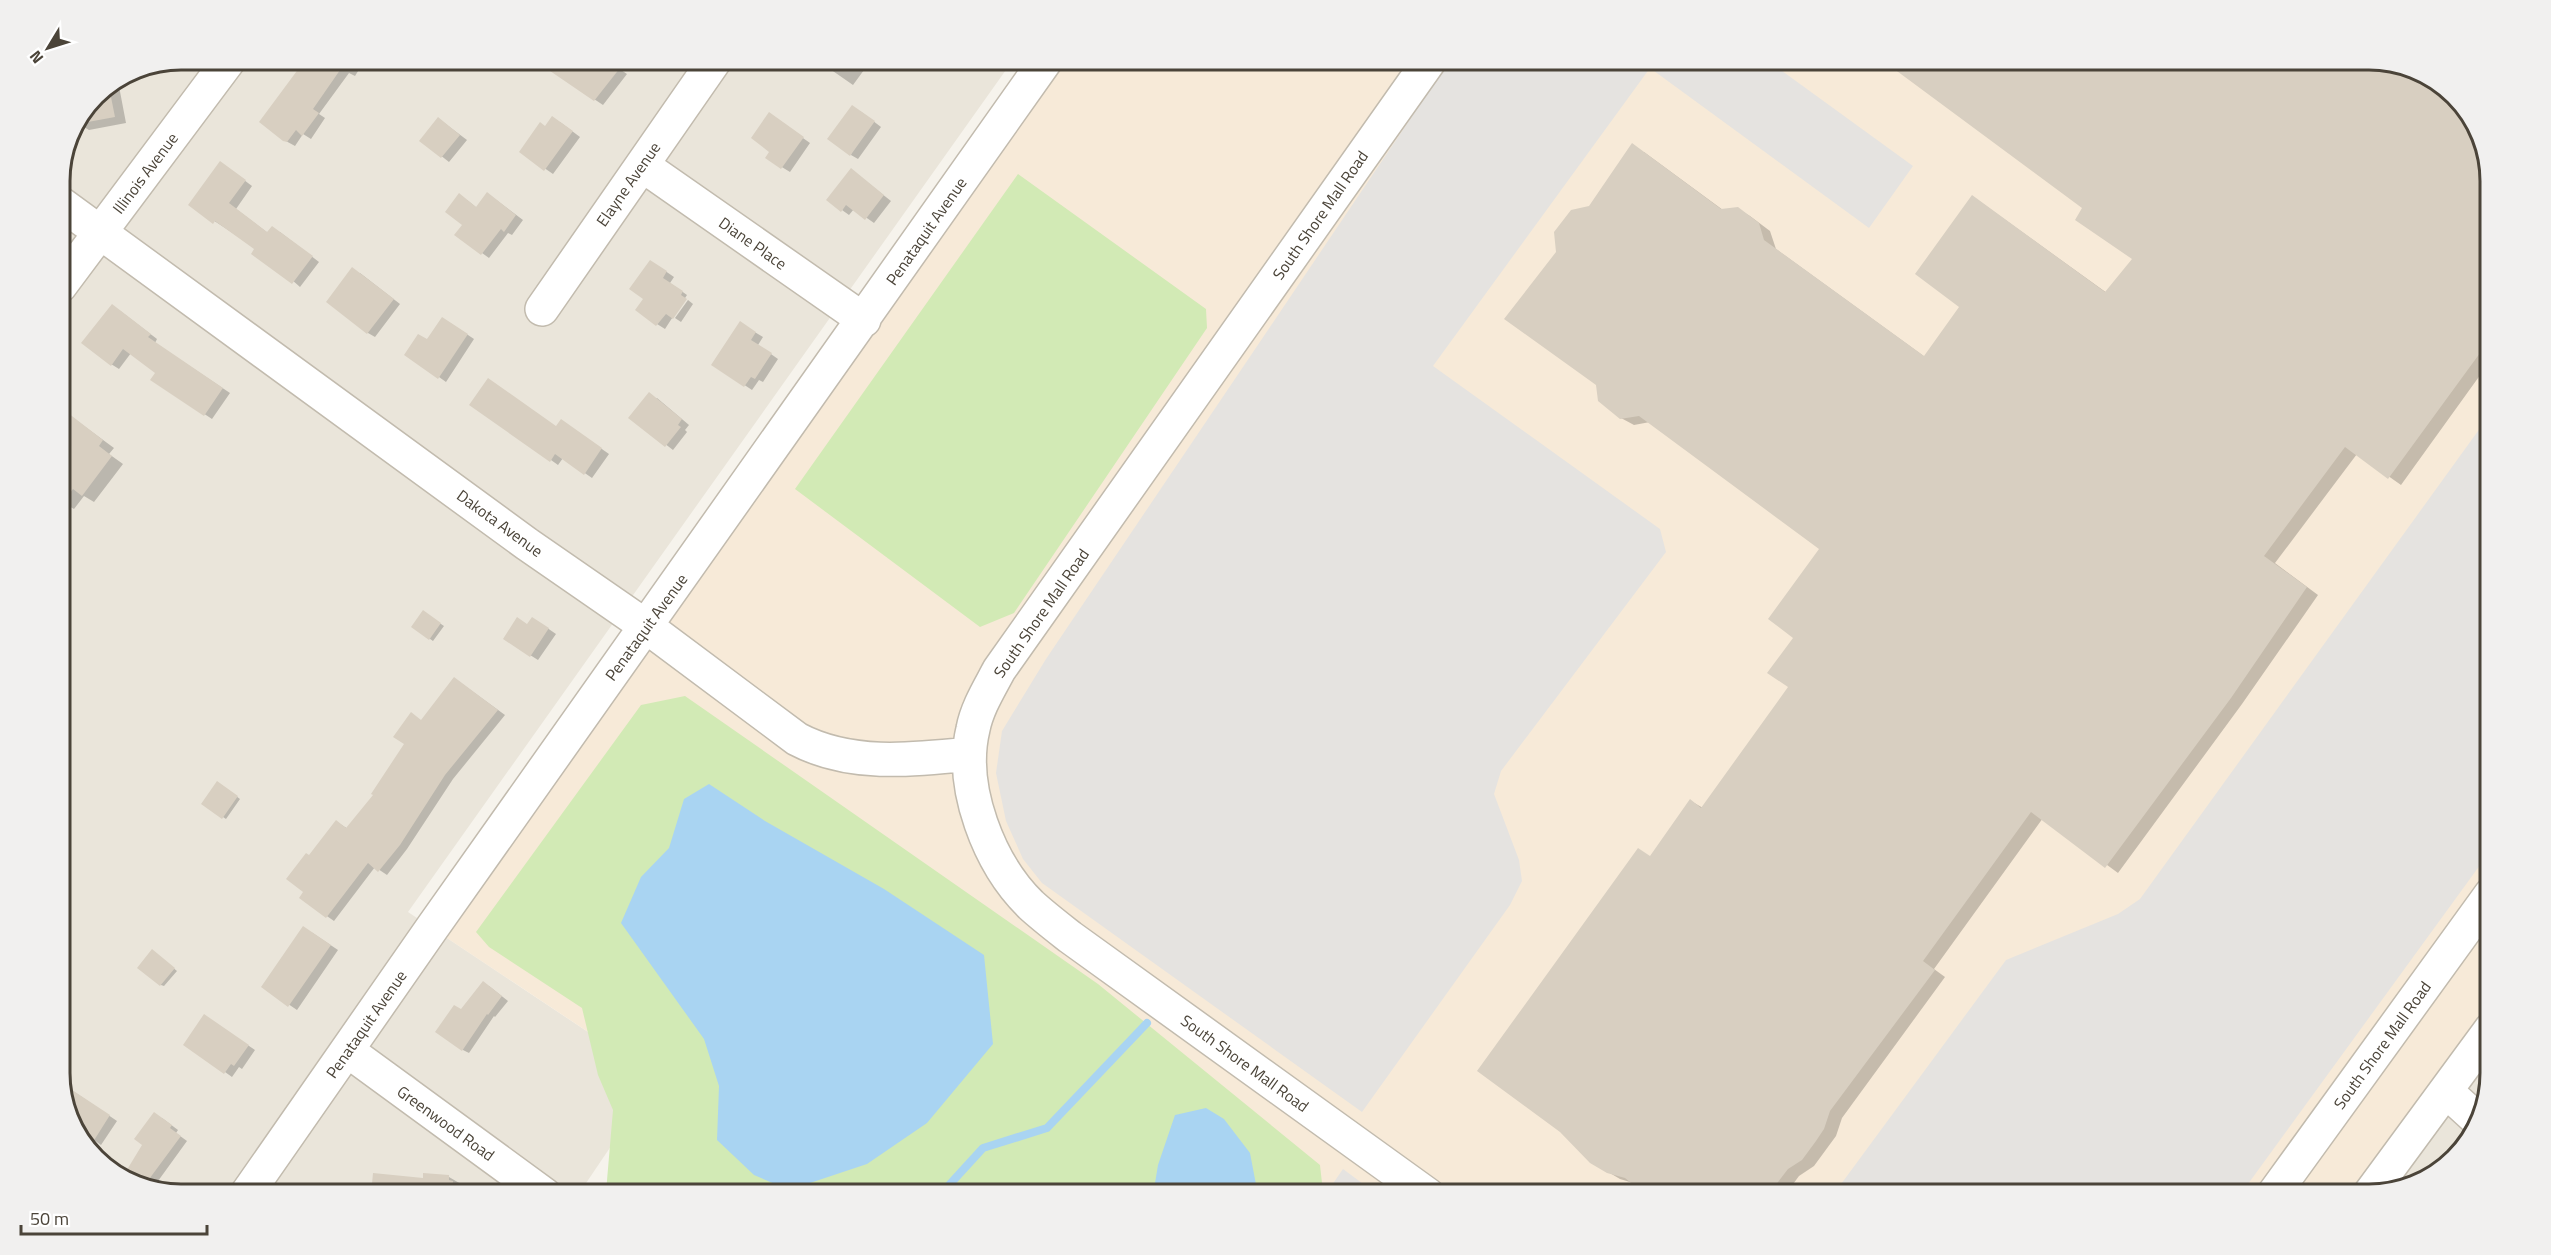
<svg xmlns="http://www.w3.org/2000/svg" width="2551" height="1255" viewBox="0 0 2551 1255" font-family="'Titillium Web',sans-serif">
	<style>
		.residential { fill: #eae5da }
		.commercial { fill: #f7ead8 }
		.green { fill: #d2eab5 }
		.parking { fill: #e5e3e0 }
		.water { fill: #a9d4f2 }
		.shadow { fill: #0003 }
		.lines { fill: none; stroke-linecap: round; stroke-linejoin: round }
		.stream { stroke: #a9d4f2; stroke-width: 8 }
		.building { fill: #d8cfc1 }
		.minor-casing { stroke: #c2bbae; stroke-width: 36 }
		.minor { stroke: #fff; stroke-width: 33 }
		.labels { text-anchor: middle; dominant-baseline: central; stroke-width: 5; stroke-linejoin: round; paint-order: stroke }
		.street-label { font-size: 16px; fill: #4b4439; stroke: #fff }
		.rim { fill: none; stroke: #4b4439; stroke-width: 3 }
	</style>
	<rect width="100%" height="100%" fill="#f6f3ec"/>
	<path class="residential" d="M 182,60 L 1013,60 L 408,912 L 657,1078 L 578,1195 L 182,1195 L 128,1183 L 81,1141 L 60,1081 L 60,174 L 69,135 L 96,95 L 136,69 Z
		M 2491,1032 L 2491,1073 L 2479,1127 L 2437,1175 L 2377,1193 Z"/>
	<path class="commercial" d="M 1046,60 L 2369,60 L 2423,72 L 2470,114 L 2491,174 L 2491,1029 L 2369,1195 L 833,1195 L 432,928 Z"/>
	<path class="green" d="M 1018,174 L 1206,309 L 1207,328 L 1014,613 L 980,627 L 795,489 Z
		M 685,696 L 1098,984 L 1320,1165 L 1322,1183 L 1313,1195 L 608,1195 L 606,1192 L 613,1110 L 598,1075 L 582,1008 L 489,947 L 476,932 L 641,705 Z"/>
	<path class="parking" d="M 1450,60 L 1767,60 L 1913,166 L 1869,228 L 1650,68 L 1433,366 L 1660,529 L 1666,552 L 1501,771 L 1494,794 L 1519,860 L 1522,881 L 1510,905 L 1362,1112 L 1042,883 L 1023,859 L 1006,821 L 996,773 L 1002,731 L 1046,659 Z
		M 2491,413 L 2491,850 L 2240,1195 L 1833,1195 L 2006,960 L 2118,914 L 2140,899 Z
		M 1343,1169 L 1378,1195 L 1325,1195 Z"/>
	<path class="water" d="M 709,784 L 765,821 L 884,889 L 984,955 L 993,1044 L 927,1123 L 867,1164 L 789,1190 L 754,1175 L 717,1140 L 719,1086 L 704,1039 L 621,923 L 641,877 L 669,848 L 684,799 Z
		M 1206,1108 L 1224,1119 L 1250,1153 L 1258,1195 L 1153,1195 L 1158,1165 L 1175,1115 Z"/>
	<path class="shadow" d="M 307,60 L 365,60 L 355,76 L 349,73 L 319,114 L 325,118 L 311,139 L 303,134 L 295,146 L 284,140 Z
		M 560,60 L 606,60 L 627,74 L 603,105 L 552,71 Z
		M 817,60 L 865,60 L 860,67 L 864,70 L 853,85 Z
		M 1885,60 L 2369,60 L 2423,72 L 2470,114 L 2491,174 L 2491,360 L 2401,485 L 2357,454 L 2275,563 L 2318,595 L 2242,704 L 2118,873 L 2043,818 L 1934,969 L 1945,977 L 1842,1118 L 1836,1136 L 1814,1166 L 1799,1176 L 1785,1195 L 1648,1195 L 1633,1183 L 1620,1179 L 1591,1162 L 1651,857 L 1691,801 L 1703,808 L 1790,686 L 1795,638 L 1821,549 L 1650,422 L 1634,425 L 1621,418 L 1590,207 L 1644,152 L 1723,210 L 1738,209 L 1750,216 L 1770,231 L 1776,249 L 1925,357 L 1961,307 L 1972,196 L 2107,293 L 2134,259 L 2085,208 Z
		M 118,81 L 126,123 L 89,130 L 77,123 L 96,95 Z
		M 860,111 L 881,127 L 858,159 L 851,155 Z
		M 439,119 L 467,140 L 449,162 L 421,140 Z
		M 776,119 L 810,143 L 790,172 L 767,158 L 771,151 Z
		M 560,122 L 580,137 L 553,174 L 521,152 L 546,127 Z
		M 228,168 L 252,186 L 236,209 L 268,233 L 280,232 L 319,262 L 300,287 L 257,249 L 190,205 Z
		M 858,175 L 891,201 L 874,223 L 854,209 L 849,215 L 842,210 Z
		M 495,199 L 523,220 L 512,235 L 508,233 L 489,258 L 457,235 L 464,224 L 467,200 L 477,208 Z
		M 658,266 L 674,277 L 670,283 L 687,295 L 665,329 L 657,324 L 645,299 Z
		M 360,273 L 400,304 L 375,337 L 368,333 Z
		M 688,300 L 693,304 L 681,322 L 675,318 Z
		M 119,310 L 157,339 L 155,343 L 230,393 L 212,419 L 153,380 L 158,373 L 131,353 L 119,369 L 111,364 Z
		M 450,323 L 474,339 L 446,382 L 439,377 L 426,340 Z
		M 748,328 L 763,337 L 758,345 L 778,359 L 763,382 L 759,380 L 752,390 L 713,364 Z
		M 657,398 L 689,425 L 685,430 L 687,432 L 673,450 L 630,417 Z
		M 471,405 L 557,428 L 569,426 L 609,454 L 592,478 L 563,458 L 558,465 L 551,460 Z
		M 69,415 L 114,448 L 109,454 L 123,464 L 94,502 L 84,496 L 74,509 L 60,501 Z
		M 423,612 L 444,626 L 433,641 L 413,627 Z
		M 540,623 L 556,634 L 538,660 L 505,639 L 528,626 Z
		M 454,678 L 505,715 L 453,779 L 407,849 L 387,875 L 375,867 L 334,921 L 301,898 L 305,891 L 310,857 L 337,822 L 348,829 L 375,795 L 422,721 Z
		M 221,785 L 240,799 L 226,819 L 223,817 Z
		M 311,932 L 338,950 L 297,1010 L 263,987 Z
		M 155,953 L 177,971 L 164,986 L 161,985 Z
		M 489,986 L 508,1001 L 495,1017 L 494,1016 L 469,1053 L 463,1050 L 462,1011 Z
		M 212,1021 L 255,1050 L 242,1069 L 239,1067 L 232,1077 L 225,1072 Z
		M 70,1089 L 117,1121 L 101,1145 L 94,1140 Z
		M 162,1118 L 178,1130 L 176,1133 L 187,1141 L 153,1188 L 127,1172 Z
		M 449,1177 L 461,1184 L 460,1195 L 372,1195 L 424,1179 Z"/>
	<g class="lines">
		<path class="stream" d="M 940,1195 L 983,1148 L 1047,1128 L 1147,1023"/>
	</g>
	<path class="building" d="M 305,60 L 347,60 L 313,109 L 319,113 L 302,136 L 296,130 L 287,142 L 283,141 L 259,122 Z
		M 534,60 L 608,60 L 620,68 L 594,101 Z
		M 1882,60 L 2369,60 L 2423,72 L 2470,114 L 2491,174 L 2491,338 L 2388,479 L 2345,447 L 2264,556 L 2307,587 L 2231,698 L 2105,868 L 2031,812 L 1923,961 L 1935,970 L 1830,1111 L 1824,1129 L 1816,1141 L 1802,1160 L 1788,1169 L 1768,1195 L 1646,1195 L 1625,1178 L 1607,1173 L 1590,1163 L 1560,1132 L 1477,1071 L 1638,848 L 1650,856 L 1690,799 L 1701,808 L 1788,687 L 1767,673 L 1793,638 L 1768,619 L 1819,549 L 1639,416 L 1620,419 L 1598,401 L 1596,385 L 1504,319 L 1556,252 L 1554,232 L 1571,210 L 1589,206 L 1632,143 L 1721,209 L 1738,207 L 1759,223 L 1764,240 L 1924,356 L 1959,307 L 1915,274 L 1972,195 L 2105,292 L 2132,259 L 2075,220 L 2082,208 Z
		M 109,87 L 115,117 L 77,124 L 96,95 Z
		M 852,105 L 875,121 L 850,156 L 827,139 Z
		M 769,112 L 804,137 L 781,169 L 765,158 L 769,152 L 751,138 Z
		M 552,116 L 573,131 L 544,171 L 519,152 L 540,122 L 545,126 Z
		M 438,117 L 460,135 L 441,158 L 419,141 Z
		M 220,161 L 246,180 L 229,203 L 267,232 L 272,226 L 313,256 L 292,284 L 251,254 L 254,249 L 215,221 L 213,224 L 188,205 Z
		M 851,168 L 884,195 L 865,220 L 846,205 L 841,212 L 826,200 Z
		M 487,192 L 516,215 L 504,232 L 501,229 L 481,255 L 454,235 L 462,225 L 445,212 L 459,193 L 476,207 Z
		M 650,260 L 667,271 L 663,278 L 683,291 L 681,295 L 687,299 L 673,319 L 666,314 L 656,326 L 635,310 L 643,299 L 629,289 Z
		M 352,267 L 394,299 L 367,334 L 326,302 Z
		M 112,304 L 151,334 L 148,337 L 223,388 L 204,416 L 150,380 L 155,373 L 123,349 L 111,366 L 81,343 Z
		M 442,317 L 468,334 L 438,379 L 404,355 L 418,334 L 427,339 Z
		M 740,321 L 756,332 L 751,340 L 772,353 L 755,379 L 751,377 L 744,387 L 711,365 Z
		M 488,378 L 556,426 L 561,419 L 602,448 L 584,475 L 555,454 L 550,462 L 469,405 Z
		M 649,392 L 682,419 L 678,425 L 681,427 L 665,447 L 628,418 Z
		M 68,413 L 103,440 L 99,446 L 112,456 L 82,496 L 73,489 L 60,506 L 60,424 Z
		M 423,610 L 441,623 L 429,640 L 411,627 Z
		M 517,617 L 527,624 L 532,617 L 549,628 L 530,657 L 503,639 Z
		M 454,677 L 498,710 L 445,775 L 400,845 L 378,872 L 368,863 L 326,918 L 299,898 L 303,892 L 286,879 L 306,853 L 309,855 L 336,820 L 346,828 L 373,795 L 371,794 L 404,744 L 393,737 L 411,712 L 421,720 Z
		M 217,781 L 238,796 L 222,819 L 201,804 Z
		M 303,926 L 331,945 L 288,1007 L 261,987 Z
		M 152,949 L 175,968 L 160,986 L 137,968 Z
		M 483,981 L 502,996 L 488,1015 L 487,1014 L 462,1051 L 435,1032 L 454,1005 L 461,1009 Z
		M 204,1014 L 249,1045 L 234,1066 L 231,1064 L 224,1074 L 183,1045 Z
		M 60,1082 L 110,1115 L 93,1142 L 77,1131 Z
		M 154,1112 L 172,1125 L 170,1128 L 181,1136 L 144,1186 L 125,1173 L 142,1145 L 134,1139 Z
		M 373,1173 L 423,1178 L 423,1173 L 449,1175 L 449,1180 L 453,1181 L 452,1195 L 371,1195 Z"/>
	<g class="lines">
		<g class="minor-casing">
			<path id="minor" d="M 642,165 L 864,320
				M 60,203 L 527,544 L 647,627 L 797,739 C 850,767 912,760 969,754
				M 60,286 L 229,60
				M 542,309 L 715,60
				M 348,1051 L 545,1195
				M 2446,1091 L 2480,1122
				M 246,1195 L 432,928 L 1046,60
				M 1428,1195 L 1070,937 C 1056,926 1043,916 1031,905 C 989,864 959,787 973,729 C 977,708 989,689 999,670 L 1430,60
				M 2273,1195 L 2491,894
				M 2369,1195 L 2491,1029"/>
		</g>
		<use href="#minor" class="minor"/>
	</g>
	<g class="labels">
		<g class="street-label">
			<text transform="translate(145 173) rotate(-53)">Illinois Avenue</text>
			<text transform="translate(628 184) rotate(-55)">Elayne Avenue</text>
			<text transform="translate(1320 215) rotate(-55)">South Shore Mall Road</text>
			<text transform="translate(926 231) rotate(-55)">Penataquit Avenue</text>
			<text transform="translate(753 243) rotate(35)">Diane Place</text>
			<text transform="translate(500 523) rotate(36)">Dakota Avenue</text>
			<text transform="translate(1041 613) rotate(-55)">South Shore Mall Road</text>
			<text transform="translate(646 627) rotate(-54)">Penataquit Avenue</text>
			<text transform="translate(366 1024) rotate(-55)">Penataquit Avenue</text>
			<text transform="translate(2382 1045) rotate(-54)">South Shore Mall Road</text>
			<text transform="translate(1245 1063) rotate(36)">South Shore Mall Road</text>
			<text transform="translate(446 1123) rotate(36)">Greenwood Road</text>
		</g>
	</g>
	<path d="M0 0H2551V1255H0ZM181 70H2369A111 111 0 0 1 2480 181V1073A111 111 0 0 1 2369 1184H181A111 111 0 0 1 70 1073V181A111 111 0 0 1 181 70Z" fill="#f1f0ef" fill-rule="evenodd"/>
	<path class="rim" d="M181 70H2369A111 111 0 0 1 2480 181V1073A111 111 0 0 1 2369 1184H181A111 111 0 0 1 70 1073V181A111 111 0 0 1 181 70Z"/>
	<g transform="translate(48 48) rotate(232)" stroke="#ffffff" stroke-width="4.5" paint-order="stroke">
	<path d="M0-4.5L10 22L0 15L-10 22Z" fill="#4b4439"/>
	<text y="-9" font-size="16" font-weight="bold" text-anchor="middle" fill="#4b4439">N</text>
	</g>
	<path d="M21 1225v9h186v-9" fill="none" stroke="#4b4439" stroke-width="3"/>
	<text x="30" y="1225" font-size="18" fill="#4b4439" stroke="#ffffff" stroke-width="4.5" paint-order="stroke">50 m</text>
</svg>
